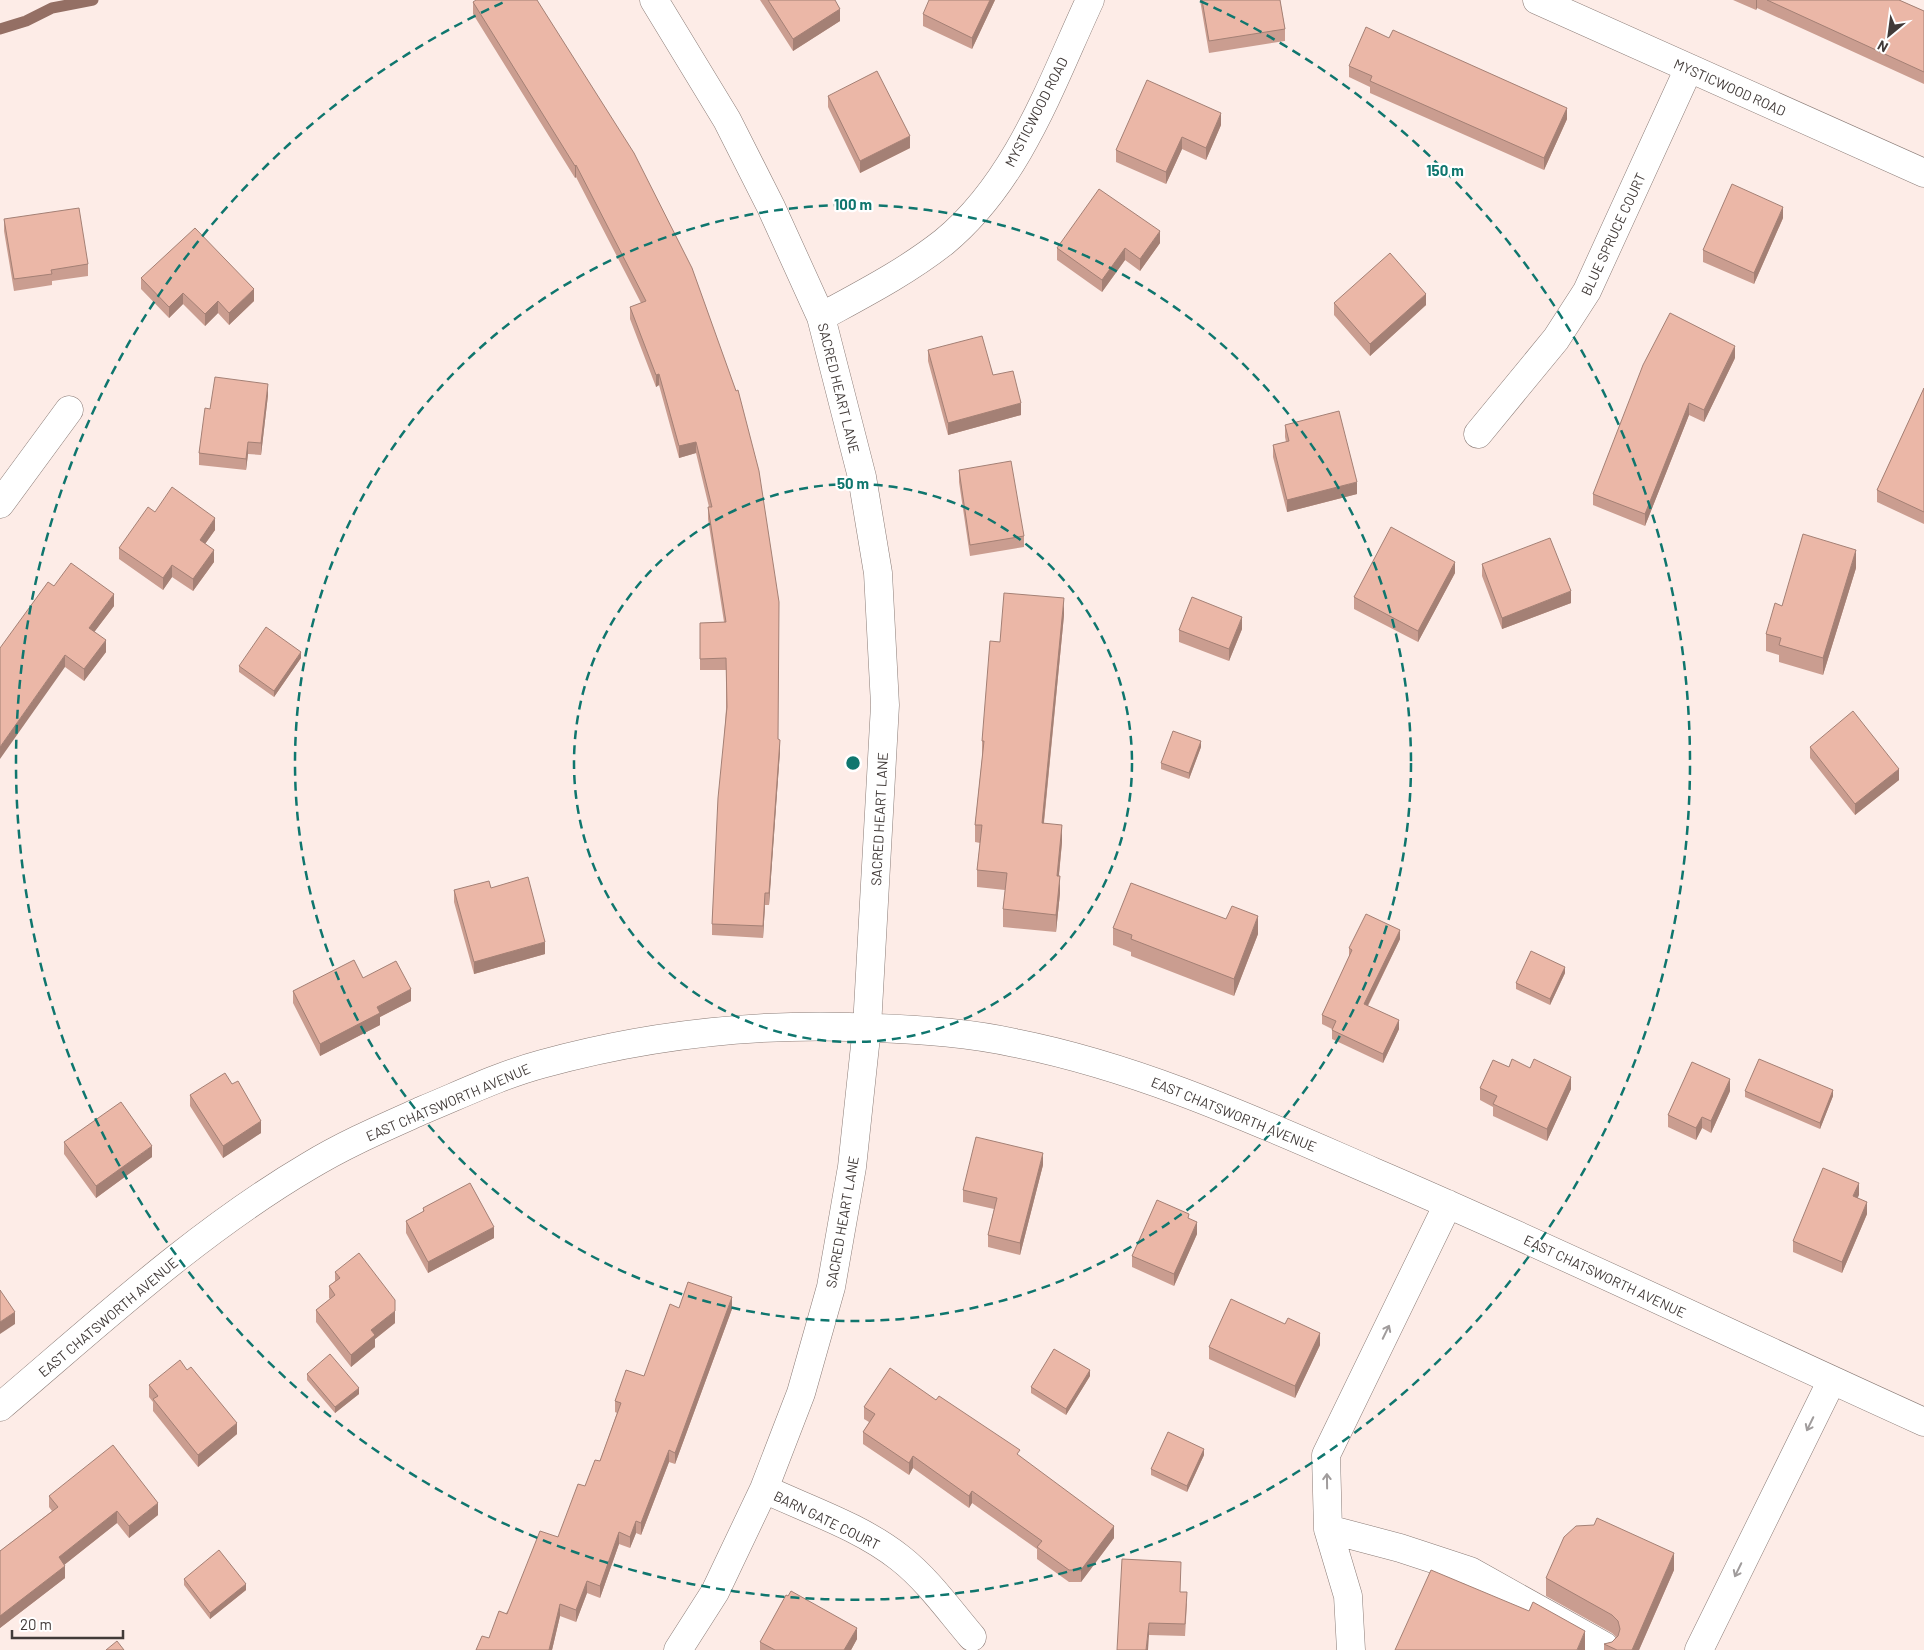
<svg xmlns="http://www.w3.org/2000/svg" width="1924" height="1650" viewBox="0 0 1924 1650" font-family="Barlow,sans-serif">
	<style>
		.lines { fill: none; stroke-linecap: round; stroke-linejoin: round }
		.stream { stroke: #946f64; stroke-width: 11 }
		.minor-casing { stroke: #8b7c77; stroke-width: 29 }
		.minor { stroke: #fff; stroke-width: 28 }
		.wall { fill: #ca9d90 }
		.shaded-wall { fill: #a48075 }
		.building { fill: #ebb7a7; stroke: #a48075 }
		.oneway { stroke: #a09c9c }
		.ring { fill: none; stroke: #0f766e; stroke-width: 2.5; stroke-dasharray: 9 6 }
		.labels { text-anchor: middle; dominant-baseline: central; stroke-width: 4.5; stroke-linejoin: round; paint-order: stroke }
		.street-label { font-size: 14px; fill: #413a38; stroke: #fff }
		.centre { fill: #0f766e; stroke: #fff; stroke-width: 2.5 }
		.ring-label { font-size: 15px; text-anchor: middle; font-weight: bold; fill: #0f766e; stroke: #fff; stroke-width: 4.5; stroke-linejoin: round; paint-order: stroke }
	</style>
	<rect width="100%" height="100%" fill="#fdece7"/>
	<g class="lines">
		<path class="stream" d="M 0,29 L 26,21 L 52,8 L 93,0"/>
		<g class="minor-casing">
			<path id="minor" d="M 654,0 L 727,120 L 771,207 L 821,317 L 862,477 L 878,573 L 885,705 L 867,1027 L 852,1167 L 831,1287 L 801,1393 L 764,1489 L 715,1592 L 678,1650
				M 1537,0 L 1924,173
				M 821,317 C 863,294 906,272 944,242 C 1018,181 1051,84 1090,0
				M 1478,434 L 1556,339 L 1587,291 L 1689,68
				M 0,504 L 69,410
				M 0,1407 C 99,1323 197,1232 309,1166 C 345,1144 385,1127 423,1110 C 462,1094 501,1075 542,1064 C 651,1034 765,1022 878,1028 C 924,1030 970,1033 1015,1043 C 1141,1068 1256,1121 1374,1172 C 1559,1251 1740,1339 1924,1422
				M 764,1489 C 809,1510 861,1527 900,1558 C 928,1580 949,1610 972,1637
				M 1328,1529 L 1400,1548 L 1470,1571 L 1604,1646
				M 1351,1650 L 1348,1596 L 1328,1529 L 1326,1455 L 1448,1204
				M 1699,1650 L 1832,1380"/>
		</g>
		<use href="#minor" class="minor"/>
	</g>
	<path class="wall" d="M 760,0 L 835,0 L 840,21 L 793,51 Z
		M 995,0 L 972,49 L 923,26 L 923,14 Z
		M 1200,0 L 1280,0 L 1285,29 L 1285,41 L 1209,53 Z
		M 1733,0 L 1899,0 L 1924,11 L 1924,84 L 1757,8 L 1756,10 Z
		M 473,2 L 634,153 L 778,739 L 780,751 L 769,905 L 765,905 L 763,938 L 712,935 L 712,924 L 726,709 L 726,670 L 700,670 L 700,623 L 724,622 L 708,519 L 708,507 L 709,507 L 696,453 L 679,458 L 659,385 L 656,387 L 630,319 L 630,307 L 641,303 L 576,177 L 575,178 L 473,14 Z
		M 1349,66 L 1567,119 L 1544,170 L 1370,93 L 1370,87 L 1349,77 Z
		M 828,96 L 910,148 L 860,173 L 828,107 Z
		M 1221,125 L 1206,160 L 1182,149 L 1166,184 L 1116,162 L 1116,150 Z
		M 1783,218 L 1754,284 L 1703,262 L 1703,250 Z
		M 4,219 L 88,264 L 88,276 L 52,281 L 52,285 L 14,291 L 4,231 Z
		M 1160,243 L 1140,271 L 1125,260 L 1102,292 L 1057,260 L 1057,248 Z
		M 141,278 L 254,301 L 229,325 L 218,313 L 205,326 L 183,304 L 169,318 L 141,289 Z
		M 1334,303 L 1426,305 L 1370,356 L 1334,315 Z
		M 928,350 L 993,375 L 1021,415 L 948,435 L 928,361 Z
		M 1735,358 L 1704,422 L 1689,415 L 1645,526 L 1593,505 L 1593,494 Z
		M 1924,388 L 1924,524 L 1877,502 L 1877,490 Z
		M 268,395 L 261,455 L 248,454 L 246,470 L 199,465 L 199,453 L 210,409 Z
		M 1285,425 L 1357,494 L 1287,512 L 1273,457 L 1273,445 L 1286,442 L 1285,437 Z
		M 959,470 L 1024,536 L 1024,547 L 970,556 L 959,482 Z
		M 155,512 L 215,530 L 205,544 L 214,562 L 193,591 L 172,577 L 163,590 L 119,559 L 119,548 Z
		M 1482,564 L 1571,603 L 1502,629 L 1482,576 Z
		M 1856,568 L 1823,675 L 1779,662 L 1779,655 L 1766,651 L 1766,634 L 1782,606 Z
		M 1455,573 L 1418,642 L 1354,609 L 1354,597 Z
		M 54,586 L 114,606 L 94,632 L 106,652 L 84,681 L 65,667 Z
		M 1064,615 L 1044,823 L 1062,842 L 1059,876 L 1060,893 L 1056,932 L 1003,927 L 1003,909 L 1005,890 L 977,887 L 977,870 L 980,843 L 975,842 L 975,825 L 982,758 L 982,741 L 1000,642 Z
		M 1242,629 L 1229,661 L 1179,642 L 1179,630 Z
		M 301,658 L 274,697 L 239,672 L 239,666 Z
		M 1201,747 L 1189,779 L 1161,769 L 1161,763 Z
		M 1810,747 L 1899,780 L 1855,815 L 1810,758 Z
		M 491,888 L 545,954 L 474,974 L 454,902 L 454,890 Z
		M 1113,928 L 1258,934 L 1234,996 L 1131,956 L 1131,952 L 1113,945 Z
		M 1400,939 L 1368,1006 L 1399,1029 L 1383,1063 L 1332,1039 L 1332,1029 L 1322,1024 L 1322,1015 L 1349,957 L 1349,948 Z
		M 1565,973 L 1550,1005 L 1516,989 L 1516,983 Z
		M 363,978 L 411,1001 L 380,1017 L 380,1025 L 320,1056 L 293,1003 L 293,991 Z
		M 232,1084 L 261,1133 L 223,1158 L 190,1106 L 190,1095 Z
		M 1480,1088 L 1571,1089 L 1547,1141 L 1493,1116 L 1493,1107 L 1480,1100 Z
		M 1730,1091 L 1711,1133 L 1702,1128 L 1696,1140 L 1668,1127 L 1668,1115 Z
		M 1745,1091 L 1833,1096 L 1820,1129 L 1745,1097 Z
		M 64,1142 L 152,1157 L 96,1198 L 64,1154 Z
		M 1043,1165 L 1020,1255 L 988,1247 L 988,1235 L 994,1209 L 963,1202 L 963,1190 Z
		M 1859,1195 L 1857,1198 L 1867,1214 L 1842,1273 L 1793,1252 L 1793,1241 Z
		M 423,1208 L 494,1238 L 428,1273 L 406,1233 L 406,1221 L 423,1212 Z
		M 1189,1219 L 1197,1234 L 1174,1286 L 1132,1267 L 1132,1256 Z
		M 335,1272 L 395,1323 L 375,1339 L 375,1347 L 351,1367 L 316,1322 L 316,1310 L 330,1299 L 329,1298 L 329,1286 L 335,1281 Z
		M 679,1308 L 732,1309 L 675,1464 L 669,1462 L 641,1535 L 636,1533 L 630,1548 L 619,1544 L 600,1598 L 587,1593 L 576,1622 L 560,1616 L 552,1650 L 476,1650 L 489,1638 L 558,1537 L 585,1486 L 600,1461 L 617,1413 L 615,1412 L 615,1401 L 644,1376 Z
		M 1285,1324 L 1320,1345 L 1295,1398 L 1209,1359 L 1209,1347 Z
		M 187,1370 L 237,1434 L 198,1467 L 153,1411 L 153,1402 L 149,1397 L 149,1385 Z
		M 307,1374 L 359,1394 L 335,1413 L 307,1380 Z
		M 1090,1376 L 1066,1415 L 1031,1393 L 1031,1387 Z
		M 864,1407 L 1020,1457 L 1114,1538 L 1081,1582 L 1069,1582 L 1037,1559 L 1037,1549 L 972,1503 L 969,1508 L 913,1468 L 909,1475 L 863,1444 L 863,1432 L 869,1422 L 864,1419 Z
		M 1204,1455 L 1187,1492 L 1151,1475 L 1151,1469 Z
		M 49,1496 L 158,1515 L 129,1538 L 117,1523 L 64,1565 L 65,1578 L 0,1628 L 0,1551 L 52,1511 L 49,1507 Z
		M 1674,1570 L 1639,1650 L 1604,1650 L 1604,1644 L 1612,1642 L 1616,1637 L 1612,1633 L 1546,1596 L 1546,1578 Z
		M 184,1579 L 246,1590 L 210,1619 L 184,1585 Z
		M 1181,1592 L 1187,1604 L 1185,1636 L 1149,1635 L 1117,1650 Z
		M 857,1639 L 851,1650 L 760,1650 L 760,1642 Z"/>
	<path class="shaded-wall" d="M 990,0 L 995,0 L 972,49 L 972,38 Z
		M 1756,0 L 1757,0 L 1757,8 L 1756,10 Z
		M 840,9 L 840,21 L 793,51 L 793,39 Z
		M 1567,108 L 1567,119 L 1544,170 L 1544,158 Z
		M 1221,113 L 1221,125 L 1206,160 L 1206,148 Z
		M 910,136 L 910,148 L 860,173 L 860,161 Z
		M 1182,137 L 1182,149 L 1166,184 L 1166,172 Z
		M 576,165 L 576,177 L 575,178 L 575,166 Z
		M 1783,207 L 1783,218 L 1754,284 L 1754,273 Z
		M 1160,231 L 1160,243 L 1140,271 L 1140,259 Z
		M 1125,248 L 1125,260 L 1102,292 L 1102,280 Z
		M 254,289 L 254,301 L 229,325 L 229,313 Z
		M 183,293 L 183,304 L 169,318 L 169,307 Z
		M 1426,294 L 1426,305 L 1370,356 L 1370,344 Z
		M 218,301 L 218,313 L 205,326 L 205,314 Z
		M 1735,346 L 1735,358 L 1704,422 L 1704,410 Z
		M 659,374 L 659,385 L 656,387 L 656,375 Z
		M 268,384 L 268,395 L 261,455 L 261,443 Z
		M 1021,403 L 1021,415 L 948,435 L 948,423 Z
		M 1689,403 L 1689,415 L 1645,526 L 1645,514 Z
		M 248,442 L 248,454 L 246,470 L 246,459 Z
		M 696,442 L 696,453 L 679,458 L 679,446 Z
		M 1357,482 L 1357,494 L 1287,512 L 1287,500 Z
		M 215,518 L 215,530 L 200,551 L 200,540 Z
		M 214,550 L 214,562 L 193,591 L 193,579 Z
		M 1856,550 L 1856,568 L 1823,675 L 1823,658 Z
		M 1455,562 L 1455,573 L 1418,642 L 1418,631 Z
		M 172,565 L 172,577 L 163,590 L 163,578 Z
		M 1571,591 L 1571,603 L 1502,629 L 1502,618 Z
		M 114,594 L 114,606 L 89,639 L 89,628 Z
		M 1064,598 L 1064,615 L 1042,840 L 1042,823 Z
		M 1242,617 L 1242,629 L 1229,661 L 1229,649 Z
		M 106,640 L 106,652 L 84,681 L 84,669 Z
		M 301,652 L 301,658 L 274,697 L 274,691 Z
		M 65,655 L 65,667 L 0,759 L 0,747 Z
		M 780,740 L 780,751 L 769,905 L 769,893 Z
		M 1201,741 L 1201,747 L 1189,779 L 1189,773 Z
		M 1899,769 L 1899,780 L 1855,815 L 1855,804 Z
		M 1062,825 L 1062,842 L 1057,893 L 1057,876 Z
		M 1060,876 L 1060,893 L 1056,932 L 1056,915 Z
		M 765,893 L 765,905 L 763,938 L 763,926 Z
		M 1258,916 L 1258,934 L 1234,996 L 1234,979 Z
		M 1400,930 L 1400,939 L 1364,1013 L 1364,1004 Z
		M 545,942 L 545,954 L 474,974 L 474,962 Z
		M 1565,967 L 1565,973 L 1550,1005 L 1550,999 Z
		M 411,989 L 411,1001 L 380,1017 L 380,1025 L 320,1056 L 320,1044 L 377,1007 Z
		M 1399,1020 L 1399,1029 L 1383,1063 L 1383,1054 Z
		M 1571,1077 L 1571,1089 L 1547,1141 L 1547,1129 Z
		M 1730,1079 L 1730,1091 L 1711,1133 L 1711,1121 Z
		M 1833,1090 L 1833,1096 L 1820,1129 L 1820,1123 Z
		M 1702,1117 L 1702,1128 L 1696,1140 L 1696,1128 Z
		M 261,1121 L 261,1133 L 223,1158 L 223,1146 Z
		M 152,1146 L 152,1157 L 96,1198 L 96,1186 Z
		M 1043,1153 L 1043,1165 L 1020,1255 L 1020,1243 Z
		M 1859,1183 L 1859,1195 L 1853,1208 L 1853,1196 Z
		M 1867,1202 L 1867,1214 L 1842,1273 L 1842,1262 Z
		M 1197,1222 L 1197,1234 L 1174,1286 L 1174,1274 Z
		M 494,1227 L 494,1238 L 428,1273 L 428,1262 Z
		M 732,1297 L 732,1309 L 675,1464 L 675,1453 Z
		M 395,1311 L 395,1323 L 375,1339 L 375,1347 L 351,1367 L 351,1355 L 371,1330 Z
		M 15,1312 L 15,1324 L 0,1334 L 0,1322 Z
		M 1320,1333 L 1320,1345 L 1295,1398 L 1295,1386 Z
		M 1090,1370 L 1090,1376 L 1066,1415 L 1066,1409 Z
		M 359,1388 L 359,1394 L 335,1413 L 335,1407 Z
		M 237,1423 L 237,1434 L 198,1467 L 198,1455 Z
		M 1204,1449 L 1204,1455 L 1187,1492 L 1187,1486 Z
		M 669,1450 L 669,1462 L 641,1535 L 641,1523 Z
		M 913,1456 L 913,1468 L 909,1475 L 909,1463 Z
		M 972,1491 L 972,1503 L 969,1508 L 969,1496 Z
		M 158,1503 L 158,1515 L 129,1538 L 129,1526 Z
		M 117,1511 L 117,1523 L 59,1569 L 59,1557 Z
		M 636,1521 L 636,1533 L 630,1548 L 630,1537 Z
		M 1114,1526 L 1114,1538 L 1081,1582 L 1081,1570 Z
		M 619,1532 L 619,1544 L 600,1598 L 600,1586 Z
		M 1674,1553 L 1674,1570 L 1639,1650 L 1632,1650 Z
		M 65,1566 L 65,1578 L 0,1628 L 0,1616 Z
		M 587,1581 L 587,1593 L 576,1622 L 576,1610 Z
		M 246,1584 L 246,1590 L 210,1619 L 210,1613 Z
		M 560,1604 L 560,1616 L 552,1650 L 549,1650 Z
		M 1149,1623 L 1149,1635 L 1148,1650 L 1146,1650 Z
		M 857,1628 L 857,1639 L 851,1650 L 844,1650 Z
		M 1585,1631 L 1585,1650 L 1577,1650 Z"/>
	<path class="building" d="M 476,0 L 537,0 L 634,153 L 692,268 L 736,391 L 738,390 L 759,471 L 779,602 L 778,739 L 780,740 L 769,893 L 765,893 L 763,926 L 712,924 L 718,798 L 727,707 L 726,658 L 700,659 L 700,623 L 726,622 L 708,507 L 712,507 L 696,442 L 679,446 L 659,374 L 656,375 L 630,307 L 646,301 L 576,165 L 575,166 L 473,2 Z
		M 768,0 L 835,0 L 840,9 L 793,39 Z
		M 929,0 L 990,0 L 972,38 L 923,14 Z
		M 1202,0 L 1280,0 L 1285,29 L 1209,41 Z
		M 1767,0 L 1899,0 L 1924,11 L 1924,72 Z
		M 1366,27 L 1389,38 L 1393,30 L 1567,108 L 1544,158 L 1370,81 L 1372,76 L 1349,66 Z
		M 877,71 L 910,136 L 860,161 L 828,96 Z
		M 1147,80 L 1221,113 L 1206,148 L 1182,137 L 1166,172 L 1116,150 Z
		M 1732,184 L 1783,207 L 1754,273 L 1703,250 Z
		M 1099,189 L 1160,231 L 1140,259 L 1125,248 L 1102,280 L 1057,248 Z
		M 79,208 L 88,264 L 51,270 L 52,274 L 14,279 L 4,219 Z
		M 195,228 L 254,289 L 229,313 L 218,301 L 205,314 L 183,293 L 169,307 L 141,278 Z
		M 1390,253 L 1426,294 L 1370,344 L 1334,303 Z
		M 1670,313 L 1735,346 L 1704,410 L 1689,403 L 1645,514 L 1593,494 L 1643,365 Z
		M 982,336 L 993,375 L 1013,371 L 1021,403 L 948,423 L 928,350 Z
		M 215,377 L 268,384 L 261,443 L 248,442 L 246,459 L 199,453 L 205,408 L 210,409 Z
		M 1924,388 L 1924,512 L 1877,490 Z
		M 1339,411 L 1357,482 L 1287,500 L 1273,445 L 1289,441 L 1285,425 Z
		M 1011,461 L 1024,536 L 970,545 L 959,470 Z
		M 172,487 L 215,518 L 200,540 L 214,550 L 193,579 L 172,565 L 163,578 L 119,548 L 148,507 L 155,512 Z
		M 1391,527 L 1455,562 L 1418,631 L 1354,597 Z
		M 1803,534 L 1856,550 L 1823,658 L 1779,645 L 1781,638 L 1766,634 L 1775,603 L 1782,606 Z
		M 1550,538 L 1571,591 L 1502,618 L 1482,564 Z
		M 71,563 L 114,594 L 89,628 L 106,640 L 84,669 L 65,655 L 0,747 L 0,648 L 48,582 L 54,586 Z
		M 1004,593 L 1064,598 L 1042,823 L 1062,825 L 1057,876 L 1060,876 L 1056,915 L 1003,909 L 1007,873 L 977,870 L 982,825 L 975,825 L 984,741 L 982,741 L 990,641 L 1000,642 Z
		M 1192,597 L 1242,617 L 1229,649 L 1179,630 Z
		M 266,627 L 301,652 L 274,691 L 239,666 Z
		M 1853,711 L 1899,769 L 1855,804 L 1810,747 Z
		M 1173,731 L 1201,741 L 1189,773 L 1161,763 Z
		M 528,877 L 545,942 L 474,962 L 454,890 L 489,881 L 491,888 Z
		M 1131,883 L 1226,919 L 1232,906 L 1258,916 L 1234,979 L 1131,939 L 1132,935 L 1113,928 Z
		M 1366,914 L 1400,930 L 1364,1004 L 1399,1020 L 1383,1054 L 1332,1030 L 1336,1021 L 1322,1015 L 1352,950 L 1349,948 Z
		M 1531,951 L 1565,967 L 1550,999 L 1516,983 Z
		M 354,960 L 363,978 L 396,961 L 411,989 L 377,1007 L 380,1013 L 320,1044 L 293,991 Z
		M 1512,1059 L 1530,1068 L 1534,1059 L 1571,1077 L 1547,1129 L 1493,1104 L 1497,1096 L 1480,1088 L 1493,1060 L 1509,1067 Z
		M 1759,1059 L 1833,1090 L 1820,1123 L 1745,1091 Z
		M 1692,1062 L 1730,1079 L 1711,1121 L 1702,1117 L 1696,1128 L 1668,1115 Z
		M 225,1073 L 232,1084 L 238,1081 L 261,1121 L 223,1146 L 190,1095 Z
		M 121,1102 L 152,1146 L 96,1186 L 64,1142 Z
		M 976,1137 L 1043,1153 L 1020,1243 L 988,1235 L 997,1198 L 963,1190 Z
		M 1823,1168 L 1859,1183 L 1853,1196 L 1867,1202 L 1842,1262 L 1793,1241 Z
		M 470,1183 L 494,1227 L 428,1262 L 406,1221 L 424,1211 L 423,1208 Z
		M 1157,1200 L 1189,1214 L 1188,1218 L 1197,1222 L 1174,1274 L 1132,1256 Z
		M 359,1253 L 395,1300 L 395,1311 L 371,1330 L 375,1335 L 351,1355 L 316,1310 L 335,1295 L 329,1286 L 340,1278 L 335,1272 Z
		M 688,1282 L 732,1297 L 675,1453 L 669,1450 L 641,1523 L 636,1521 L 630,1537 L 619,1532 L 600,1586 L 587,1581 L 576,1610 L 560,1604 L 549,1650 L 476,1650 L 482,1636 L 489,1638 L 499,1611 L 507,1614 L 540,1531 L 558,1537 L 578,1484 L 585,1486 L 595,1460 L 600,1461 L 621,1403 L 615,1401 L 626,1370 L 644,1376 L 670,1304 L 679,1308 Z
		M 0,1290 L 15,1312 L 0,1322 Z
		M 1231,1299 L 1285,1324 L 1288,1318 L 1320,1333 L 1295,1386 L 1209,1347 Z
		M 1054,1349 L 1090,1370 L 1066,1409 L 1031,1387 Z
		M 330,1354 L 359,1388 L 335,1407 L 307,1374 Z
		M 180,1360 L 187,1370 L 191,1367 L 237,1423 L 198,1455 L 153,1399 L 158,1396 L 149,1385 Z
		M 890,1368 L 936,1400 L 939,1396 L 1020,1450 L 1017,1454 L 1114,1526 L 1081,1570 L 1069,1570 L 1037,1547 L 1042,1541 L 972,1491 L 969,1496 L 913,1456 L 909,1463 L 863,1432 L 875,1414 L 864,1407 Z
		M 1168,1432 L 1204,1449 L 1187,1486 L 1151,1469 Z
		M 113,1445 L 158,1503 L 129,1526 L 117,1511 L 59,1557 L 65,1566 L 0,1616 L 0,1551 L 58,1507 L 49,1496 Z
		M 1597,1518 L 1674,1553 L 1632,1650 L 1617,1650 L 1604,1644 L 1612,1642 L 1618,1636 L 1620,1629 L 1618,1621 L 1612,1615 L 1546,1578 L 1564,1537 L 1576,1526 L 1594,1525 Z
		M 219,1550 L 246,1584 L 210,1613 L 184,1579 Z
		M 1122,1559 L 1181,1562 L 1180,1592 L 1187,1592 L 1185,1624 L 1149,1623 L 1146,1650 L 1117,1650 Z
		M 1431,1570 L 1529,1611 L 1533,1602 L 1585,1631 L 1577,1650 L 1395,1650 Z
		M 791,1591 L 857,1628 L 844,1650 L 775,1650 L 760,1642 L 786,1595 L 788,1596 Z
		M 117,1641 L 124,1650 L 106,1650 Z"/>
	<defs><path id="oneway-shaft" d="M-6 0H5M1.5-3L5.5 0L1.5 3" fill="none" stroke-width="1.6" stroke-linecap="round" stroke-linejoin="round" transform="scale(1.25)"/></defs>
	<g class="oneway">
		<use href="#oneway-shaft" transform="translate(1386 1332) rotate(-64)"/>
		<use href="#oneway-shaft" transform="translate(1810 1424) rotate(116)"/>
		<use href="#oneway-shaft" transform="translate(1327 1481) rotate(-91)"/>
		<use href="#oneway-shaft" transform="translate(1738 1570) rotate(116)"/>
	</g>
	<g class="ring">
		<circle cx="853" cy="763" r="279"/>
		<circle cx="853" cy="763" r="558"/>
		<path d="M1200 1A837 837 0 1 1 506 1"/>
	</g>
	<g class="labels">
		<g class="street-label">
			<text transform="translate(1730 87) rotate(24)">MYSTICWOOD ROAD</text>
			<text transform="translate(1036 112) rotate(-63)">MYSTICWOOD ROAD</text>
			<text transform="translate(1613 234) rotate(-65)">BLUE SPRUCE COURT</text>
			<text transform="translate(839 388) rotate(76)">SACRED HEART LANE</text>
			<text transform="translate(879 819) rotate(-87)">SACRED HEART LANE</text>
			<text transform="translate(448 1102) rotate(-23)">EAST CHATSWORTH AVENUE</text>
			<text transform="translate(1234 1114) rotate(22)">EAST CHATSWORTH AVENUE</text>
			<text transform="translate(842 1222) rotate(-80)">SACRED HEART LANE</text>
			<text transform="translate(1605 1276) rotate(25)">EAST CHATSWORTH AVENUE</text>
			<text transform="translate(108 1317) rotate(-40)">EAST CHATSWORTH AVENUE</text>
			<text transform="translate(827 1520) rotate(26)">BARN GATE COURT</text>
		</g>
	</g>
	<circle cx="853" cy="763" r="8" class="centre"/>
	<g class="ring-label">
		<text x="1445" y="176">150 m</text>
		<text x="853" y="210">100 m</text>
		<text x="853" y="489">50 m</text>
	</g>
	<g transform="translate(1889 35) rotate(209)" stroke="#ffffff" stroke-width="4" paint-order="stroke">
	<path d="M0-4L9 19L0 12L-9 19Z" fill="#413a38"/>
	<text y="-8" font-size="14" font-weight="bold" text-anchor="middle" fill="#413a38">N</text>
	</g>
	<path d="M12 1630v8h111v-8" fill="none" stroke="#413a38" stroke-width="2.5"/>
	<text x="20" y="1630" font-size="15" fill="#413a38" stroke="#ffffff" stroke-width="4" paint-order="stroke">20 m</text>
</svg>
